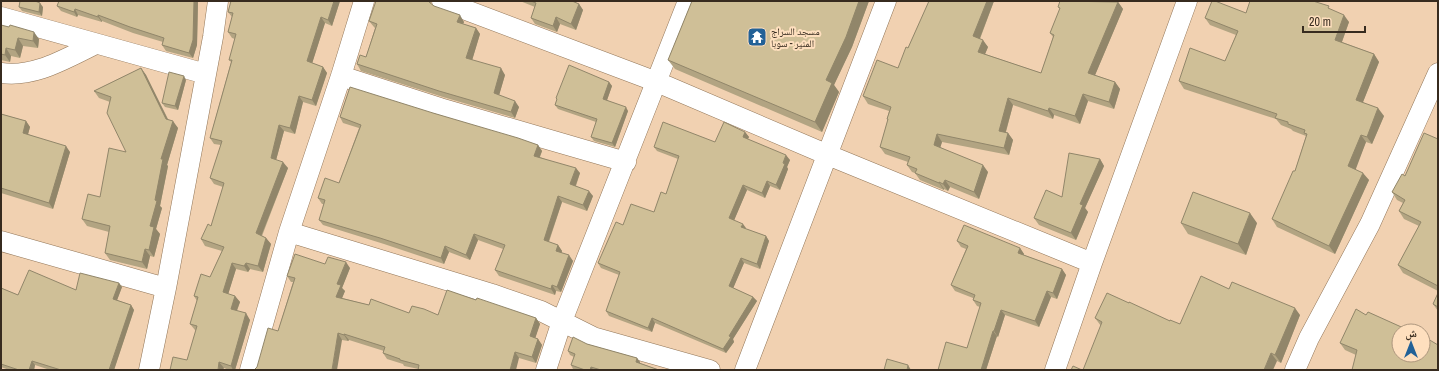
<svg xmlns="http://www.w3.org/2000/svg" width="1439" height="371" viewBox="0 0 1439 371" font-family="'Archivo Narrow','Noto Naskh Arabic',sans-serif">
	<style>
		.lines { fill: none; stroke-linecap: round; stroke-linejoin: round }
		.minor-casing { stroke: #927658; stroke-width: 21 }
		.minor { stroke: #fff; stroke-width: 20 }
		.wall { fill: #b2a482 }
		.shaded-wall { fill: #91866a }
		.building { fill: #cfbf97; stroke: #91866a }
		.labels { text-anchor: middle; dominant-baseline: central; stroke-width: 4; stroke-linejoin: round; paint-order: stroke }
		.poi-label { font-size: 10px; fill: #372b1f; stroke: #fedfbe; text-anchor: start }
	</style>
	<rect width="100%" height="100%" fill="#f1d1b1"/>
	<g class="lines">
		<g class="minor-casing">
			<path id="minor" d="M 442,1 L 657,82 L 828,155 L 1092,263
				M 1,17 L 206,74
				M 1,73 C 35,78 66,58 96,44
				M 341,76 L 440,108 L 626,162
				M 289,232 L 492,294 L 541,311 L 593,337 L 710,370
				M 1,241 L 166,288
				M 149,370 L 166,288 L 213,37 L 218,1
				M 250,370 L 289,232 L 341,76 L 364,1
				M 546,370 L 562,321 L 688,1
				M 745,370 L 886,1
				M 1055,370 L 1092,263 L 1187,1
				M 1295,370 L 1309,338 L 1370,224 L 1438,73"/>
		</g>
		<use href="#minor" class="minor"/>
	</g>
	<path class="wall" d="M 59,1 L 198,1 L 197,45 L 193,58 L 166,51 L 162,45 L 163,42 L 133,33 L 102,21 L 102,22 L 78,15 L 77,17 L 61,11 L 57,6 Z
		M 231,1 L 340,1 L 332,26 L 325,23 L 312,63 L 323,67 L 327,73 L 316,106 L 303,102 L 295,134 L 284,131 L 276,160 L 288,168 L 262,236 L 266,238 L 271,244 L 263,272 L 250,269 L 248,272 L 236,269 L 228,294 L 235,296 L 240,302 L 237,311 L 250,320 L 235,370 L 229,370 L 224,368 L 187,360 L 196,331 L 195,330 L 190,324 L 197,301 L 194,296 L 210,277 L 222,251 L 205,246 L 201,239 L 211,226 L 223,187 L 214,184 L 210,178 L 221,145 L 214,144 L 210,138 L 231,62 L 229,60 L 235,39 L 232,38 L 228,32 L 232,17 L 228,12 Z
		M 376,1 L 431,1 L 431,4 L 434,6 L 464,22 L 463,24 L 476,28 L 480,34 L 472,60 L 505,75 L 499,95 L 519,107 L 515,118 L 443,97 L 361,71 L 357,64 L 366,57 L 375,28 L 374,27 L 369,21 Z
		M 520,1 L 576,1 L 575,2 L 579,4 L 583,10 L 576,30 L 560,24 L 557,32 L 535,24 L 531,18 L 535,7 Z
		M 692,1 L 869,1 L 852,47 L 834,85 L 839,92 L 822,132 L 675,69 L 668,60 Z
		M 928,1 L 994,1 L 980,39 L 988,47 L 985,54 L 1041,73 L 1053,37 L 1050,33 L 1060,9 L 1058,7 L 1118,2 L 1123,9 L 1095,75 L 1115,82 L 1120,89 L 1114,109 L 1088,101 L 1080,124 L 1054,115 L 1053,119 L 1013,105 L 1006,132 L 1008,133 L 1013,140 L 1009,155 L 942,142 L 940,147 L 988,172 L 979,199 L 950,187 L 948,191 L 944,189 L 944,190 L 920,180 L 915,173 L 912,172 L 907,165 L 908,162 L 885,154 L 880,147 L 888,120 L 887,119 L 889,111 L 868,104 L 863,96 L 898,68 L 908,48 L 929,2 Z
		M 19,7 L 43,7 L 42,16 L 22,11 Z
		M 1331,10 L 1349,22 L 1342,42 L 1374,54 L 1379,62 L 1363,102 L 1384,116 L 1372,144 L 1366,142 L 1355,169 L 1369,180 L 1335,254 L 1277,227 L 1272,219 L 1295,171 L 1306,136 L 1293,131 L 1291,129 L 1281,125 L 1276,119 L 1184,89 L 1179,81 L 1225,61 L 1236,35 L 1210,25 L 1205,18 L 1246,13 Z
		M 1,25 L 39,39 L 38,48 L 23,46 L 20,58 L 11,56 L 10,62 L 1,60 Z
		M 141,68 L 146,75 L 168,119 L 178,128 L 167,165 L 168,166 L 160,206 L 162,208 L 156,229 L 160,234 L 154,257 L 150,256 L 147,269 L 110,260 L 105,253 L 109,232 L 87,226 L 82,219 L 100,197 L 126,152 L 110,102 L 99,98 L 94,91 Z
		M 186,80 L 178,110 L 165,107 L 162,103 Z
		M 609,82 L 612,86 L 607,100 L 628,111 L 615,147 L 594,141 L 591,137 L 596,122 L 558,109 L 555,105 L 557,99 L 556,98 Z
		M 433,113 L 538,145 L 542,151 L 540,157 L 580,173 L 576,186 L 593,196 L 587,211 L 562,202 L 549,242 L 558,245 L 562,251 L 562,253 L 573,261 L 561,292 L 556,291 L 555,295 L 499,276 L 495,270 L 503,249 L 478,240 L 470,260 L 449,252 L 444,264 L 384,244 L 323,225 L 319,220 L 324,204 L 322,204 L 318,198 L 339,183 L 359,128 L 343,123 L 340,117 Z
		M 1,114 L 26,121 L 30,127 L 28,134 L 70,152 L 53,209 L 1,193 L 1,194 Z
		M 745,132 L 749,137 L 748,139 L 790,160 L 787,167 L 788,169 L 780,190 L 770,186 L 765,198 L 747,190 L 734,220 L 746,229 L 766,236 L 769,241 L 760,269 L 744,263 L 733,288 L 753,297 L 757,301 L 733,339 L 734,342 L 726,353 L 655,323 L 652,332 L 609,316 L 606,311 L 619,275 L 601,268 L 598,263 L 623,225 L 654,212 L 666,194 L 678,159 L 657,151 L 654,147 L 715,142 Z
		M 1438,139 L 1438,291 L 1403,273 L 1398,265 L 1419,226 L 1404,219 L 1399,211 L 1403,203 L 1397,200 L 1392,192 L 1405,176 Z
		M 1100,159 L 1104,166 L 1085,208 L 1088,212 L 1076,240 L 1039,225 L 1034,218 L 1062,197 Z
		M 1181,223 L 1257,223 L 1246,255 L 1188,234 Z
		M 957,241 L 1020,248 L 1024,254 L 1024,255 L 1062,269 L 1066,275 L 1057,299 L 1051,297 L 1039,327 L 1005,315 L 998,337 L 997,336 L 986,370 L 938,370 L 967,348 L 980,307 L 977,306 L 973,300 L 973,298 L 955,291 L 951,285 L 966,249 L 961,247 Z
		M 325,264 L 350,268 L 342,288 L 345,291 L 342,298 L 369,305 L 409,313 L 438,315 L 476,300 L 536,318 L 540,324 L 535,338 L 538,339 L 542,345 L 536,363 L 519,358 L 419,369 L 404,366 L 403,364 L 387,359 L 383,353 L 384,351 L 349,340 L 348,341 L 342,340 L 257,367 L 278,331 L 293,282 L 291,282 L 287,276 Z
		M 119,283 L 122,287 L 117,300 L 131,305 L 134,310 L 114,370 L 50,370 L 35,365 L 34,370 L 9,370 L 1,367 L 1,288 L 18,295 L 76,290 Z
		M 1229,289 L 1300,315 L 1281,363 L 1277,361 L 1101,326 L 1095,318 L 1129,303 L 1170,321 L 1180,324 Z
		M 1438,293 L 1438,311 L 1433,304 Z
		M 1366,315 L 1356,355 L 1345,350 L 1340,343 Z
		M 587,344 L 637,358 L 640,362 L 640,363 L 659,370 L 576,370 L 573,369 L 571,365 L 574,357 L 570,355 L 568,351 Z"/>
	<path class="shaded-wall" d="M 194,1 L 198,1 L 197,45 L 193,58 L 189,53 Z
		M 334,1 L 340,1 L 332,26 L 328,20 Z
		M 859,1 L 869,1 L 852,47 L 834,85 L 839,92 L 822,132 L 815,122 L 826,80 Z
		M 987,1 L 994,1 L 978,43 L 973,36 Z
		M 1118,2 L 1123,9 L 1093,80 L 1088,73 Z
		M 40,3 L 43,7 L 42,16 L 39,12 Z
		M 579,4 L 583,10 L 576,30 L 571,24 Z
		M 75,9 L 78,15 L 77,17 L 74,12 Z
		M 98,15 L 102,21 L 102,22 L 98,17 Z
		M 460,15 L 464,22 L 461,28 L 457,22 Z
		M 1344,15 L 1349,22 L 1340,47 L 1335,40 Z
		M 321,17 L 325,23 L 311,67 L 307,61 Z
		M 556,17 L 560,24 L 557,32 L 553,26 Z
		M 476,28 L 480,34 L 471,64 L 466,58 Z
		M 34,32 L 39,39 L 38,48 L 33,41 Z
		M 18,38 L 23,46 L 20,58 L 15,50 Z
		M 983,40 L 988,47 L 983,59 L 978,52 Z
		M 6,48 L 11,56 L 10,62 L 5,55 Z
		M 1374,54 L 1379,62 L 1361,107 L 1356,100 Z
		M 323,67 L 327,73 L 316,106 L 312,100 Z
		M 141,68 L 146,75 L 171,126 L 173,121 L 178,128 L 167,165 L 168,166 L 160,206 L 162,208 L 156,229 L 160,234 L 154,257 L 149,250 L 150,226 L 155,200 L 161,159 L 166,119 Z
		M 501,68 L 505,75 L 498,99 L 494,93 Z
		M 184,76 L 186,80 L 178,110 L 175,106 Z
		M 609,82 L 612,86 L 606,103 L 603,99 Z
		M 1115,82 L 1120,89 L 1114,109 L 1109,102 Z
		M 1083,94 L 1088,101 L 1080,124 L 1075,116 Z
		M 299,96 L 303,102 L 295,134 L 290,128 Z
		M 1008,98 L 1013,105 L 1004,138 L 999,131 Z
		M 515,101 L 519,107 L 515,118 L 511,112 Z
		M 626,107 L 628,111 L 615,147 L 612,143 Z
		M 1049,108 L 1054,115 L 1053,119 L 1048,111 Z
		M 1378,108 L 1384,116 L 1372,144 L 1367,137 Z
		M 26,121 L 30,127 L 27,138 L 23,133 Z
		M 279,125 L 284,131 L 275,164 L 271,158 Z
		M 745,132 L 749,137 L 746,142 L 743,137 Z
		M 1008,133 L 1013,140 L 1009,155 L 1004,148 Z
		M 937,134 L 942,142 L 939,152 L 934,145 Z
		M 1361,135 L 1366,142 L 1354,174 L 1348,166 Z
		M 538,145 L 542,151 L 538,161 L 534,156 Z
		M 66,146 L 70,152 L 53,209 L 49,203 Z
		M 786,155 L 790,160 L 787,167 L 788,169 L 780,190 L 776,185 Z
		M 1100,159 L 1104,166 L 1085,208 L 1088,212 L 1076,240 L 1071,233 L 1080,204 Z
		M 283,162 L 288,168 L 260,239 L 256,233 Z
		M 983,165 L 988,172 L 979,199 L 974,192 Z
		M 576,168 L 580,173 L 574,190 L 570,184 Z
		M 1363,173 L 1369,180 L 1335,254 L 1329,246 Z
		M 945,180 L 950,187 L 948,191 L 943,184 Z
		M 767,181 L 770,186 L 765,198 L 762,193 Z
		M 939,182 L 944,189 L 944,190 L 939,183 Z
		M 743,185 L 747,190 L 733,223 L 729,218 Z
		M 589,191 L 593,196 L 587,211 L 583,205 Z
		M 558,196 L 562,202 L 547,246 L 544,240 Z
		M 1250,213 L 1257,223 L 1246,255 L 1238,244 Z
		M 743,224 L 746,228 L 744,232 L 741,227 Z
		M 474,234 L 478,240 L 470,260 L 466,255 Z
		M 766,236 L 769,241 L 760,269 L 757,264 Z
		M 266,238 L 271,244 L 263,272 L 258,266 Z
		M 558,245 L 562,251 L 560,256 L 556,251 Z
		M 445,246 L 449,252 L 444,264 L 441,258 Z
		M 1020,248 L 1024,254 L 1022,258 L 1018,253 Z
		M 145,249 L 150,256 L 147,269 L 142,262 Z
		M 569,255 L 573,261 L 561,292 L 557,287 Z
		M 741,258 L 744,263 L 732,291 L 729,286 Z
		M 346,262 L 350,268 L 342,288 L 345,291 L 340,303 L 336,297 L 337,284 Z
		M 232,263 L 236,269 L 227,298 L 223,292 Z
		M 246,263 L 250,269 L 248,272 L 244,266 Z
		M 1062,269 L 1066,275 L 1057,299 L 1053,293 Z
		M 119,283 L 122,287 L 116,303 L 113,299 Z
		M 552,285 L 556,291 L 555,295 L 551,289 Z
		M 1047,291 L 1051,297 L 1039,327 L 1035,321 Z
		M 235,296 L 240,302 L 235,315 L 231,309 Z
		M 753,297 L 757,301 L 733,339 L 734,342 L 726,353 L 723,349 L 729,336 Z
		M 131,305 L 134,310 L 114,370 L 109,370 Z
		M 1295,308 L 1300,315 L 1281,363 L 1275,355 Z
		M 1001,310 L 1005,315 L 998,337 L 994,331 Z
		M 246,313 L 250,320 L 235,370 L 233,370 L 231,366 Z
		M 536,318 L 540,324 L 534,342 L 530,336 Z
		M 652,318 L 655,323 L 652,332 L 648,328 Z
		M 993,331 L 997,336 L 986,370 L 981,370 Z
		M 338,333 L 342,340 L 337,370 L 332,370 Z
		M 344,334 L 349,340 L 348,341 L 344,335 Z
		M 538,339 L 542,345 L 536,363 L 532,357 Z
		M 515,352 L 519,358 L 516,370 L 510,370 Z
		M 1271,353 L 1277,361 L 1273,370 L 1264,370 Z
		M 637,358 L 640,362 L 639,366 L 636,362 Z
		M 32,361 L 35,365 L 34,370 L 29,370 Z
		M 219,362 L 224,368 L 223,370 L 218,370 Z
		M 908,365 L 911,370 L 907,370 Z
		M 591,367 L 594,370 L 590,370 Z"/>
	<path class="building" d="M 20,1 L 35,1 L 40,3 L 39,12 L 19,7 Z
		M 59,1 L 194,1 L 193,40 L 189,53 L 162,45 L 164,38 L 130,27 L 98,15 L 98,17 L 75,9 L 74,12 L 57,6 Z
		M 231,1 L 334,1 L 328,20 L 321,17 L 307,61 L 323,67 L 312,100 L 299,96 L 290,128 L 279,125 L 271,158 L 283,162 L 256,233 L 266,238 L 258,266 L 246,263 L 244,266 L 232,263 L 223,292 L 235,296 L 231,309 L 246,313 L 231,366 L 219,362 L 218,370 L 170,370 L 173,357 L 187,360 L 197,326 L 190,324 L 198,297 L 194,296 L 201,274 L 210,277 L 224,247 L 201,239 L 208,224 L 211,226 L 224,183 L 210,178 L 222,141 L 210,138 L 232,60 L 229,60 L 236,34 L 228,32 L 233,13 L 228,12 Z
		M 376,1 L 428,1 L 429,2 L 434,6 L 460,15 L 457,22 L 476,28 L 466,58 L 501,68 L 494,93 L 515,101 L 511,112 L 439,91 L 357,64 L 360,55 L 366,57 L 377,24 L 369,21 Z
		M 531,1 L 572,1 L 579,4 L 571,24 L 556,17 L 553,26 L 531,18 L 536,3 Z
		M 692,1 L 859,1 L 846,37 L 826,80 L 832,83 L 815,122 L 668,60 Z
		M 929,1 L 987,1 L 973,36 L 983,40 L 978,52 L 1041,73 L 1054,35 L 1050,33 L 1060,8 L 1058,7 L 1060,1 L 1118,2 L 1088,73 L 1115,82 L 1109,102 L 1083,94 L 1075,116 L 1049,108 L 1048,111 L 1008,98 L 999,131 L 1008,133 L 1004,148 L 937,134 L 934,145 L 983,165 L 974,192 L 945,180 L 943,184 L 939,182 L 939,183 L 915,173 L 917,169 L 907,165 L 910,157 L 880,147 L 888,119 L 887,119 L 891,107 L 863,96 L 877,60 L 898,68 L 906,47 L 908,48 Z
		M 1212,1 L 1215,1 L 1246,13 L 1250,1 L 1313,1 L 1329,6 L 1328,8 L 1344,15 L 1335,40 L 1374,54 L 1356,100 L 1378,108 L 1367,137 L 1361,135 L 1348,166 L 1363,173 L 1329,246 L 1272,219 L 1293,171 L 1295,171 L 1307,134 L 1304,133 L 1305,130 L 1288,124 L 1288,122 L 1275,118 L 1277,114 L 1179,81 L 1190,48 L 1225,61 L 1238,31 L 1205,18 Z
		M 1,25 L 9,27 L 10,25 L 34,32 L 33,41 L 18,38 L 15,50 L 6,48 L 5,55 L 1,54 Z
		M 569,65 L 609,82 L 603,99 L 626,107 L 612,143 L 591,137 L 597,119 L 555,105 L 557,99 L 556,98 Z
		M 141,68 L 166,119 L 173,121 L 161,159 L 163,159 L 155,200 L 157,201 L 150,226 L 154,227 L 149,250 L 145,249 L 142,262 L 105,253 L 110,226 L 82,219 L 88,194 L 100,197 L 109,148 L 126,152 L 107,113 L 111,97 L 94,91 Z
		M 169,72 L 184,76 L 175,106 L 162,103 Z
		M 350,87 L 433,113 L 518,138 L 538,145 L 534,156 L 576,168 L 570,184 L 589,191 L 583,205 L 558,196 L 544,240 L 558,245 L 556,251 L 569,255 L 557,287 L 552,285 L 551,289 L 495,270 L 505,245 L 474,234 L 466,255 L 445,246 L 441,258 L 380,238 L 319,220 L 325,200 L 318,198 L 325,178 L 339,183 L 361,125 L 340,117 Z
		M 1,114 L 26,121 L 23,133 L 66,146 L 49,203 L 1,188 Z
		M 663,122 L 715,142 L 724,122 L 745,132 L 743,137 L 786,155 L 783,163 L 785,164 L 776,185 L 767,181 L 762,193 L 743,185 L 729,218 L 743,224 L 741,227 L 766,236 L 757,264 L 741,258 L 729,286 L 753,297 L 729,336 L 731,337 L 723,349 L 652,318 L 648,328 L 606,311 L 620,272 L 598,263 L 616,222 L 623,225 L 631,204 L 654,212 L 661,192 L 666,194 L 679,156 L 654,147 Z
		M 1424,133 L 1438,139 L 1438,286 L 1398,265 L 1421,222 L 1399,211 L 1405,200 L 1392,192 L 1402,174 L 1405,176 Z
		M 1069,153 L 1100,159 L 1080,204 L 1083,205 L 1071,233 L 1034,218 L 1046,190 L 1062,197 Z
		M 1193,192 L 1250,213 L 1238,244 L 1181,223 Z
		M 964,225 L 1020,248 L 1018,253 L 1062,269 L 1053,293 L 1047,291 L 1035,321 L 1001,310 L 994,331 L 993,331 L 981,370 L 938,370 L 946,342 L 967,348 L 981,303 L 973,300 L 975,295 L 951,285 L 968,246 L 957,241 Z
		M 295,254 L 325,264 L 328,257 L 346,262 L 337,284 L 341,285 L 336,297 L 369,305 L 371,299 L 409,313 L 412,306 L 424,309 L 438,315 L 447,290 L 476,300 L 477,298 L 536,318 L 530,336 L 538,339 L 532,357 L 515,352 L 510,370 L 418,370 L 419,365 L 400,360 L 400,359 L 383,353 L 385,347 L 344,334 L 344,335 L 338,333 L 332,370 L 254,370 L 257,367 L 268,328 L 278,331 L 295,278 L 287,276 Z
		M 29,270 L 76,290 L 80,273 L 119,283 L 113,299 L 131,305 L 109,370 L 61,370 L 32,361 L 29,370 L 19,370 L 1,364 L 1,288 L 18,295 Z
		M 1201,276 L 1229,289 L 1232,282 L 1295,308 L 1275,355 L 1271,353 L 1264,370 L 1083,370 L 1102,322 L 1095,318 L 1107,293 L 1129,303 L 1129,302 L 1170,321 L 1170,320 L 1180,324 Z
		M 1438,293 L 1438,307 L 1433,304 Z
		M 1356,309 L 1366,315 L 1368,312 L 1408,330 L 1409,328 L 1414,331 L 1399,331 L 1399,355 L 1423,355 L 1423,336 L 1438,345 L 1438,370 L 1352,370 L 1357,350 L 1340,343 Z
		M 573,337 L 587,344 L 637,358 L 636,362 L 659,370 L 601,370 L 591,367 L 590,370 L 585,370 L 571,365 L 575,354 L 568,351 Z
		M 887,359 L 908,365 L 907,370 L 884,370 Z
		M 1073,366 L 1082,370 L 1071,370 Z"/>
	<defs>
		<g id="temple-square" transform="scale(1)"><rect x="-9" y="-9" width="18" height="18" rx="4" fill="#226197" stroke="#fedfbe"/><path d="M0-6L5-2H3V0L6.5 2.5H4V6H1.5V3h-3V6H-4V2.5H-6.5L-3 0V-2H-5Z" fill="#fff"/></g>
	</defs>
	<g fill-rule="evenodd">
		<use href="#temple-square" x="757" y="37"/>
	</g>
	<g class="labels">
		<g class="poi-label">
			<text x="771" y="31">مسجد السراج<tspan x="771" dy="12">المنير - سوبا</tspan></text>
		</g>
	</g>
	<rect width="1439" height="371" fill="none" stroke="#372b1f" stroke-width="4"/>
	<g transform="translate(1411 343)"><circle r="19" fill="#fedfbe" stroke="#ae977e"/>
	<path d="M0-3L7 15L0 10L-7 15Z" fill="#226197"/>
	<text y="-6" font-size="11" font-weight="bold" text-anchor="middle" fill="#372b1f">ش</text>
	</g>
	<path d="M1303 26v6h62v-6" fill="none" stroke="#372b1f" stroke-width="2"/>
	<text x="1309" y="26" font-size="12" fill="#372b1f" stroke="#fedfbe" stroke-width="3" paint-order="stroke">20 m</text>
</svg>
